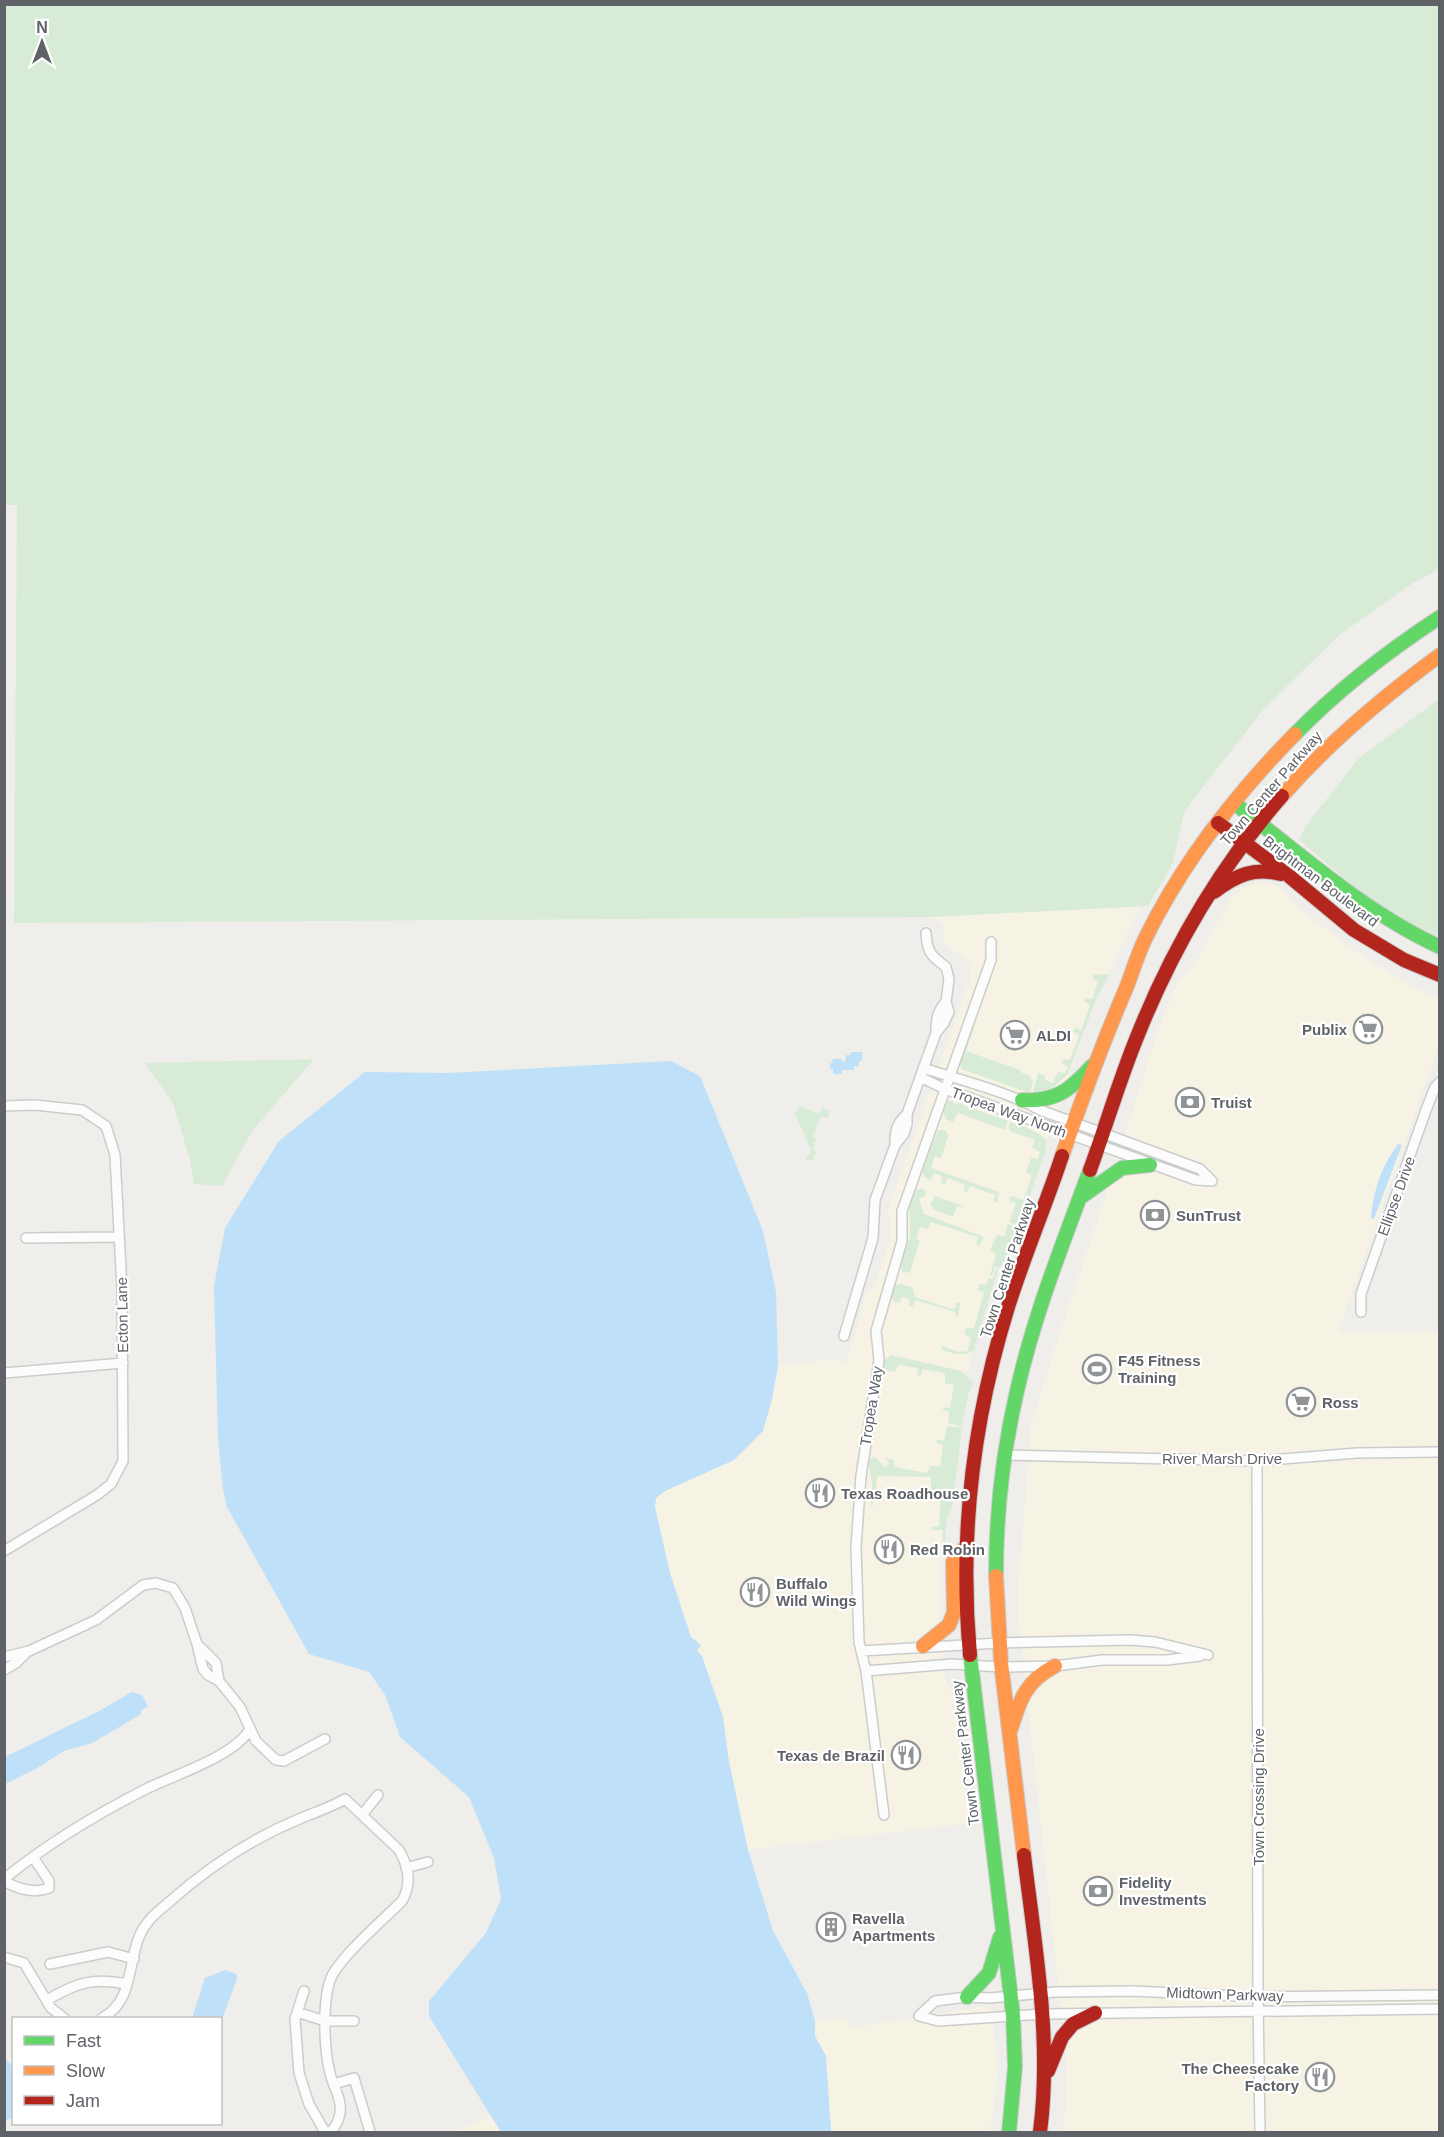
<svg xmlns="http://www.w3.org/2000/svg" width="1444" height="2137" viewBox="0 0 1444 2137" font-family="Arial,sans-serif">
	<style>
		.commercial { fill: #f7f3e4 }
		.green { fill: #d8ebd6 }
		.water { fill: #bfe0f9 }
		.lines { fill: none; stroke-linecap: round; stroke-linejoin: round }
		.street-casing { stroke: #cbcccc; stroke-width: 12 }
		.fast-casing { stroke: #cacacb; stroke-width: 16 }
		.slow-casing { stroke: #cacacb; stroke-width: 16 }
		.jam-casing { stroke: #cacacb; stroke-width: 16 }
		.street { stroke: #fdfcfc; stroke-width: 9 }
		.fast { stroke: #63d668; stroke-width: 14 }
		.slow { stroke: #ff974d; stroke-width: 14 }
		.jam { stroke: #b3261e; stroke-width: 14 }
		.labels { text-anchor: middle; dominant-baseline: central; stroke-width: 4.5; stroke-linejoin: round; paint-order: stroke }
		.street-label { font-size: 15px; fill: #5f6368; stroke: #fff }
		.poi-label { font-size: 15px; font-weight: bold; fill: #5f6368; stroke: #fff; text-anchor: start }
	</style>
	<rect width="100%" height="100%" fill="#efeeea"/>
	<path class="commercial" d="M 1256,882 L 1270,883 L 1280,887 L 1292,903 L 1361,955 L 1396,977 L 1439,999 L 1439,1046 L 1338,1332 L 1439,1333 L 1439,2132 L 1062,2132 L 1067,2096 L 1067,2065 L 1017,1604 L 1031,1426 L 1059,1335 L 1107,1192 L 1158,1030 L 1179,980 L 1194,966 L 1231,898 L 1243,888 Z
		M 1141,906 L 1125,936 L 1108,977 L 1097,993 L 1044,1149 L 1006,1250 L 996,1266 L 974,1341 L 950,1454 L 942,1522 L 939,1605 L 945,1678 L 953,1696 L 970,1823 L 748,1850 L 729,1762 L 723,1717 L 697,1651 L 701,1645 L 691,1637 L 670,1573 L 657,1519 L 655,1507 L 656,1498 L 665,1491 L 734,1460 L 749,1446 L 763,1431 L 772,1399 L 778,1366 L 832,1359 L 847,1362 L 866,1292 L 873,1290 L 891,1237 L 888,1209 L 971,976 L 971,964 L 944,943 L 944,925 L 932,917 Z
		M 990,2006 L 996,2047 L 997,2079 L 990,2132 L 831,2132 L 826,2056 L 815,2036 L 815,2021 L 847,2018 L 849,2028 Z
		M 492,2116 L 501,2132 L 451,2132 Z"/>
	<path class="green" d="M 5,4 L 1439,5 L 1439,569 L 1413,583 L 1338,636 L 1261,712 L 1184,812 L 1173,863 L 1148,906 L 932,917 L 14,923 L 17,505 L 4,505 Z
		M 1439,699 L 1439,937 C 1392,925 1337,871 1299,840 L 1305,827 L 1358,759 Z
		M 1110,974 L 1096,999 L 1068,1074 L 1051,1090 L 1033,1093 L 1038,1073 L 1045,1076 L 1045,1080 L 1053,1083 L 1058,1072 L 1065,1073 L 1068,1067 L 1061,1063 L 1064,1059 L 1070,1060 L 1079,1036 L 1073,1031 L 1075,1028 L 1081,1030 L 1090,1005 L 1084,1001 L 1085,998 L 1092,999 L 1098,982 L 1093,979 L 1093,975 Z
		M 979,1012 L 966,1051 L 1020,1070 L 1020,1072 L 1030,1076 L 1030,1078 L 1033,1080 L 1030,1093 L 961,1069 L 960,1062 Z
		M 314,1059 L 252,1131 L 222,1186 L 194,1184 L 190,1160 L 173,1103 L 145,1063 Z
		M 953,1100 L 954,1104 L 958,1103 L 1008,1121 L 1005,1130 L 958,1113 L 953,1122 L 946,1119 L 943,1112 L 948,1101 Z
		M 799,1106 L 819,1114 L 823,1107 L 829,1111 L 828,1118 L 820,1117 L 813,1137 L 816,1139 L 813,1149 L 816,1151 L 812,1161 L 807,1160 L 806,1157 L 812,1152 L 795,1114 Z
		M 1010,1122 C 1023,1127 1039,1130 1047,1141 L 1045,1153 L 1019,1226 L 1009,1222 L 1016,1203 L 1010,1201 L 1009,1198 L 1011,1196 L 1023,1200 L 1032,1176 L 1026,1172 L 1031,1158 L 1038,1159 L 1040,1152 L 1032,1148 L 1035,1140 L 1010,1131 L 1010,1129 L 1008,1129 Z
		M 938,1130 L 945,1130 L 948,1134 L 948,1137 L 941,1158 L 935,1156 L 931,1168 L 999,1192 L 997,1203 L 993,1201 L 995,1195 L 970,1186 L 966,1193 L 964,1191 L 965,1185 L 948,1178 L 945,1185 L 943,1185 L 941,1182 L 943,1177 L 934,1173 L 930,1180 L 924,1177 L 922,1171 Z
		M 922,1188 L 925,1190 L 926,1195 L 919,1199 L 924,1214 L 984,1237 L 979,1246 L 976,1244 L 978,1237 L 931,1222 L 928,1229 L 920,1227 L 916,1239 L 920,1241 L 910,1272 L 906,1273 L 902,1271 C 899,1262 906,1252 908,1243 C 914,1223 903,1214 916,1190 Z
		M 935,1196 L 964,1206 L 963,1208 L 957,1206 L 953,1217 L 934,1210 L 930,1204 Z
		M 1008,1224 L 1019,1228 L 1010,1251 L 1000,1268 L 995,1266 L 992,1276 L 990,1276 L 996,1254 L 990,1250 L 997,1235 L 1004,1236 Z
		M 996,1269 L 998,1270 L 975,1345 L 975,1349 C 965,1358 953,1353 941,1350 L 942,1346 L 959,1352 L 961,1351 L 967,1352 L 971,1338 L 964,1334 L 966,1328 L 974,1328 L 984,1292 L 978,1290 L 979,1284 L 986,1285 L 989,1278 L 993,1279 Z
		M 900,1284 L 912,1287 L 915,1297 L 952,1309 L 956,1308 L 956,1302 L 960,1303 L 958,1316 L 955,1315 L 955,1312 L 915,1300 L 913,1306 L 909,1307 L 909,1299 L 902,1297 L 899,1303 L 894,1302 L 891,1296 L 895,1285 Z
		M 891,1355 L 961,1371 L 973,1382 L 970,1392 L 969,1392 L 962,1426 L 948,1423 L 949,1412 L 942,1409 L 944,1407 L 950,1408 L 954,1385 L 945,1383 L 945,1373 L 922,1369 L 921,1375 L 918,1376 L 917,1368 L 898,1365 L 895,1372 L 888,1371 L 884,1367 L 885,1360 Z
		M 947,1426 L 962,1428 L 953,1502 L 946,1523 L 945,1542 L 943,1542 L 943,1530 L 931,1530 L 932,1527 L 939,1526 L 941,1492 L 931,1490 L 931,1477 L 877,1476 L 876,1491 L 872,1508 C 870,1501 872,1496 872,1488 C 873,1478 868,1469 869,1460 L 874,1456 L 885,1467 L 889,1463 L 885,1458 L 894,1460 L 894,1467 L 927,1473 L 930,1466 L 940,1466 L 943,1445 L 937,1443 L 936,1440 L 944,1440 Z"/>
	<path class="water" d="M 851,1052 L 862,1052 L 862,1061 L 859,1061 L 859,1066 L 854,1066 L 854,1070 L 842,1070 L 842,1074 L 833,1074 L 833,1069 L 830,1069 L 830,1063 L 833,1063 L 832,1059 L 842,1059 L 842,1062 L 845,1062 L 846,1055 L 851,1055 Z
		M 671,1061 L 700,1076 L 763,1231 L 776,1292 L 778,1366 L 772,1399 L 763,1431 L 734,1460 L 665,1491 L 656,1498 L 655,1507 L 670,1573 L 691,1637 L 701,1645 L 697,1651 L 702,1656 L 723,1717 L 729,1762 L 748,1850 L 773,1931 L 807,1993 L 815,2021 L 815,2036 L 826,2056 L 831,2132 L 501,2132 L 429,2016 L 429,2001 L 486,1933 L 501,1899 L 494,1858 L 469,1797 L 400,1737 L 385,1695 L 369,1672 L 309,1654 L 227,1507 L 223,1490 L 218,1439 L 214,1286 L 225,1228 L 279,1141 L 365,1072 L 447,1073 Z
		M 1398,1144 L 1402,1145 L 1374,1219 L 1371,1218 C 1374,1188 1381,1168 1398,1144 Z
		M 132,1692 L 142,1695 L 148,1706 L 142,1710 L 140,1715 L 92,1743 L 64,1751 L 37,1768 L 5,1784 L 5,1757 L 99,1711 Z
		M 225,1970 L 237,1974 L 237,1979 L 221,2022 L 220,2018 L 192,2018 L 205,1978 Z
		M 4,2058 L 14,2067 L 13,2117 L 5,2121 Z"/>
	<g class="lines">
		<g class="street-casing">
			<path id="street" d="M 926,933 C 927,952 931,956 946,967 L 949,979 L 946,1002 L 949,1012 L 944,1023 L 936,1033
				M 923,1068 C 963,1081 1003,1090 1040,1110 L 1200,1169 L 1212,1181
				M 920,1077 L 945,1089 L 1196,1180 L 1212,1181
				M 4,1106 L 35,1105 L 82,1110 L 106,1126 L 115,1155 L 122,1289 L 123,1461 L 111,1484 L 97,1495 L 4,1551
				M 895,1145 C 895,1131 896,1124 907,1114
				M 26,1238 L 119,1237
				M 1361,1312 L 1361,1294 L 1426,1110 L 1435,1087 L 1440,1082
				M 844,1336 L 873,1238 L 875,1200 L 895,1145 L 904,1134 L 907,1124 L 907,1114 L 936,1033 C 936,1020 937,1011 946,1002
				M 4,1373 L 123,1363
				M 1005,1455 L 1257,1461 L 1357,1453 L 1440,1452
				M 1257,1461 L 1258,1997 L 1260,2132
				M 197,1644 L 216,1663 L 219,1681
				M 861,1651 L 999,1643 L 1130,1640 L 1155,1642 L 1208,1655
				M 4,1657 L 29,1651 L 96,1620 L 143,1585 L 156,1583 L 173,1588 L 185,1608 L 197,1644 L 203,1669 L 208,1675 L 219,1681 L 240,1707 L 256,1741 L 276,1760 L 284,1761 L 325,1739
				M 4,1670 L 16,1663 L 27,1652
				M 866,1671 L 952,1664 L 1001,1667 L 1055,1666 L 1102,1660 L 1167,1660 L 1200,1656
				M 362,1815 L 378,1795
				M 884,1815 L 866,1671 L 859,1642 L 856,1547 L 861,1476 L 879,1360 L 876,1331 L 902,1241 L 902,1211 L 991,960 L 991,942
				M 406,1868 L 428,1862
				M 4,1879 C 47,1844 95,1815 144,1790 C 173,1775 234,1757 250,1729
				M 4,1881 C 18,1889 34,1894 49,1888 L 49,1881 L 33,1857
				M 4,1957 L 24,1963 L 51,2008 L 64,2018
				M 50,1964 L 108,1952 L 134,1959
				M 304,1991 L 295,2019 L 299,2073 L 309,2104 L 325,2132
				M 47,2000 C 76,1983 93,1977 127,1984
				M 297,2012 L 325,2021 L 354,2021
				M 919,2016 L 935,2001 L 967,1997 L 990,1998 L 1055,1992 L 1133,1991 L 1258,1997 L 1440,1995
				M 919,2016 L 938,2021 L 1044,2014 L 1440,2009
				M 102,2018 C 139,1999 124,1950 148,1922 C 153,1915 161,1909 168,1903 C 206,1869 251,1839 299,1819 C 315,1812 330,1808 345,1799 L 399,1850 C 409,1867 412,1884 402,1901 C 384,1919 340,1957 331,1978 C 322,2000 324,2050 330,2073 C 333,2087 342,2098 340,2113 C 339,2120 335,2128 330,2132
				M 334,2084 L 354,2078 L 370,2132"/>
		</g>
		<g class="fast-casing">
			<path id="fast" d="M 1295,734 C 1339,689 1388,651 1440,617
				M 1234,803 C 1300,854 1364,912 1440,947
				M 1022,1100 C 1056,1102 1070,1090 1092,1066
				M 1081,1197 L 1122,1168 L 1150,1165
				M 996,1576 C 996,1514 1003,1451 1017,1391 C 1034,1315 1063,1243 1090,1170
				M 970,1655 L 1013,2015 L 1015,2067 L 1009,2132
				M 967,1997 L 989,1973 L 1000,1937"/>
		</g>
		<g class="slow-casing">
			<path id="slow" d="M 1282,796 C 1329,742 1383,697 1440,655
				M 1062,1156 C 1082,1099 1103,1042 1127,986 C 1133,970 1138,954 1145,939 C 1182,863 1236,794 1295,734
				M 996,1576 L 1001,1663 L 1024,1855
				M 923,1646 L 949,1625 L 954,1612 L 953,1562 L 966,1546
				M 1011,1729 C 1020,1699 1026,1681 1055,1666"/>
		</g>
		<g class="jam-casing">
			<path id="jam" d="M 1218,823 L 1289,876 L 1354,930 L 1404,960 L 1440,975
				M 1214,892 C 1236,875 1254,867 1281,874
				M 1090,1170 C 1106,1126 1119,1081 1137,1037 C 1172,949 1220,867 1282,796
				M 970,1655 C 959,1537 973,1420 1008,1307 C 1024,1256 1045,1207 1062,1156
				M 1024,1855 C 1035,1947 1052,2039 1040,2132
				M 1048,2071 L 1062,2037 L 1073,2024 L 1095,2013"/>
		</g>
		<use href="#street" class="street"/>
		<use href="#fast" class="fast"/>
		<use href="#slow" class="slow"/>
		<use href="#jam" class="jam"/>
	</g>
	<defs>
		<g id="supermarket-ring" transform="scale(1.5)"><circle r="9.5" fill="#fff" stroke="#919496" stroke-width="1.5"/><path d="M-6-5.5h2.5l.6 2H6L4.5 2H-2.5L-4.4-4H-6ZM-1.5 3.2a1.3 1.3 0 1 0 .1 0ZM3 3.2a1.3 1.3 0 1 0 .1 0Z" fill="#919496"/></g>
		<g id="bank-ring" transform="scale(1.5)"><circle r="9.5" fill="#fff" stroke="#919496" stroke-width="1.5"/><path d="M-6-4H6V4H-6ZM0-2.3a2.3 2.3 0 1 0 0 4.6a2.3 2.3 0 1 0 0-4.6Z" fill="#919496"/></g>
		<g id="stadium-ring" transform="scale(1.5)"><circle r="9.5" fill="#fff" stroke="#919496" stroke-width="1.5"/><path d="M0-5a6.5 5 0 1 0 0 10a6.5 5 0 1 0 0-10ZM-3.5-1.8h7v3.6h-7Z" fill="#919496"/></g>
		<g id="restaurant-ring" transform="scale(1.5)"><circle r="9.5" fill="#fff" stroke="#919496" stroke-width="1.5"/><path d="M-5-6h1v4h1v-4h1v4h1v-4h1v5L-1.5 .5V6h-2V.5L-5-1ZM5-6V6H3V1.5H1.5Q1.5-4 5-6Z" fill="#919496"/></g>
		<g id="building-ring" transform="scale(1.5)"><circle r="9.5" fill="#fff" stroke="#919496" stroke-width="1.5"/><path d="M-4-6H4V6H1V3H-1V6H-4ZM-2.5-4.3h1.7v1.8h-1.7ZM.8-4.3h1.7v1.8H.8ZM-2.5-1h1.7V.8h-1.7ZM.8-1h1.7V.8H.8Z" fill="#919496"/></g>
	</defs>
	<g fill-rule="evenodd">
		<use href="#supermarket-ring" x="1368" y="1029"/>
		<use href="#supermarket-ring" x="1015" y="1035"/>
		<use href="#bank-ring" x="1190" y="1102"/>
		<use href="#bank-ring" x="1155" y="1215"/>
		<use href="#stadium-ring" x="1097" y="1369"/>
		<use href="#supermarket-ring" x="1301" y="1402"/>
		<use href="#restaurant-ring" x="820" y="1493"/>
		<use href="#restaurant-ring" x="889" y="1549"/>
		<use href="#restaurant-ring" x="755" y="1592"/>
		<use href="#restaurant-ring" x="906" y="1755"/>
		<use href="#bank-ring" x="1098" y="1891"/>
		<use href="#building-ring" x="831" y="1927"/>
		<use href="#restaurant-ring" x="1320" y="2077"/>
	</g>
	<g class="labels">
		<g class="street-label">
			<text transform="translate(1271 788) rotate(-49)">Town Center Parkway</text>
			<text transform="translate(1321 881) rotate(37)">Brightman Boulevard</text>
			<text transform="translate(1009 1112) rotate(20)">Tropea Way North</text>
			<text transform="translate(1396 1196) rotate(-70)">Ellipse Drive</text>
			<text transform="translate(1007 1268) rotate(-72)">Town Center Parkway</text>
			<text transform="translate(122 1315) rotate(-91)">Ecton Lane</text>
			<text transform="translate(871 1406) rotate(-81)">Tropea Way</text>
			<text x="1222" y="1458">River Marsh Drive</text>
			<text transform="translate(965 1753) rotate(-97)">Town Center Parkway</text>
			<text transform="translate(1258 1797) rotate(-90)">Town Crossing Drive</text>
			<text transform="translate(1225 1994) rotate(2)">Midtown Parkway</text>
		</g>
		<g class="poi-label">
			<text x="1347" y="1029" text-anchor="end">Publix</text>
			<text x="1036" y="1035">ALDI</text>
			<text x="1211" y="1102">Truist</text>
			<text x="1176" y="1215">SunTrust</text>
			<text x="1118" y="1360">F45 Fitness<tspan x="1118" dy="17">Training</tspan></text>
			<text x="1322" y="1402">Ross</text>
			<text x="841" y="1493">Texas Roadhouse</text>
			<text x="910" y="1549">Red Robin</text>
			<text x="776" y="1583">Buffalo<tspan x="776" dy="17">Wild Wings</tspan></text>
			<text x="885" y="1755" text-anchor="end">Texas de Brazil</text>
			<text x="1119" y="1882">Fidelity<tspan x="1119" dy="17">Investments</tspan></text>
			<text x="852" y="1918">Ravella<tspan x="852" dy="17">Apartments</tspan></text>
			<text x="1299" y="2068" text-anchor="end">The Cheesecake<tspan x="1299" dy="17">Factory</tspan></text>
		</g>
	</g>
	<rect width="1444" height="2137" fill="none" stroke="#5f6368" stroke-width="12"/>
	<rect x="12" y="2017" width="210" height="108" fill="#ffffff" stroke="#bfc1c3" stroke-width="1.5"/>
	<rect x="24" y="2036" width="30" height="9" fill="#63d668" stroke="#bfc1c3" stroke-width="1.5"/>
	<text x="66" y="2047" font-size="18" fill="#5f6368">Fast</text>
	<rect x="24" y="2066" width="30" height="9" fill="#ff974d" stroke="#bfc1c3" stroke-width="1.5"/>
	<text x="66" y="2077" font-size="18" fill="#5f6368">Slow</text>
	<rect x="24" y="2096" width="30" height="9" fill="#b3261e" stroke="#bfc1c3" stroke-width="1.5"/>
	<text x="66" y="2107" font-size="18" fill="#5f6368">Jam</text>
	<g transform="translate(42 42)" stroke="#ffffff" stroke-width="4.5" paint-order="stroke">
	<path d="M0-4.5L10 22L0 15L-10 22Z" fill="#5f6368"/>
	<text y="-9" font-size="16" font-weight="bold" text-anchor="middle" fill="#5f6368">N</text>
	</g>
</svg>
